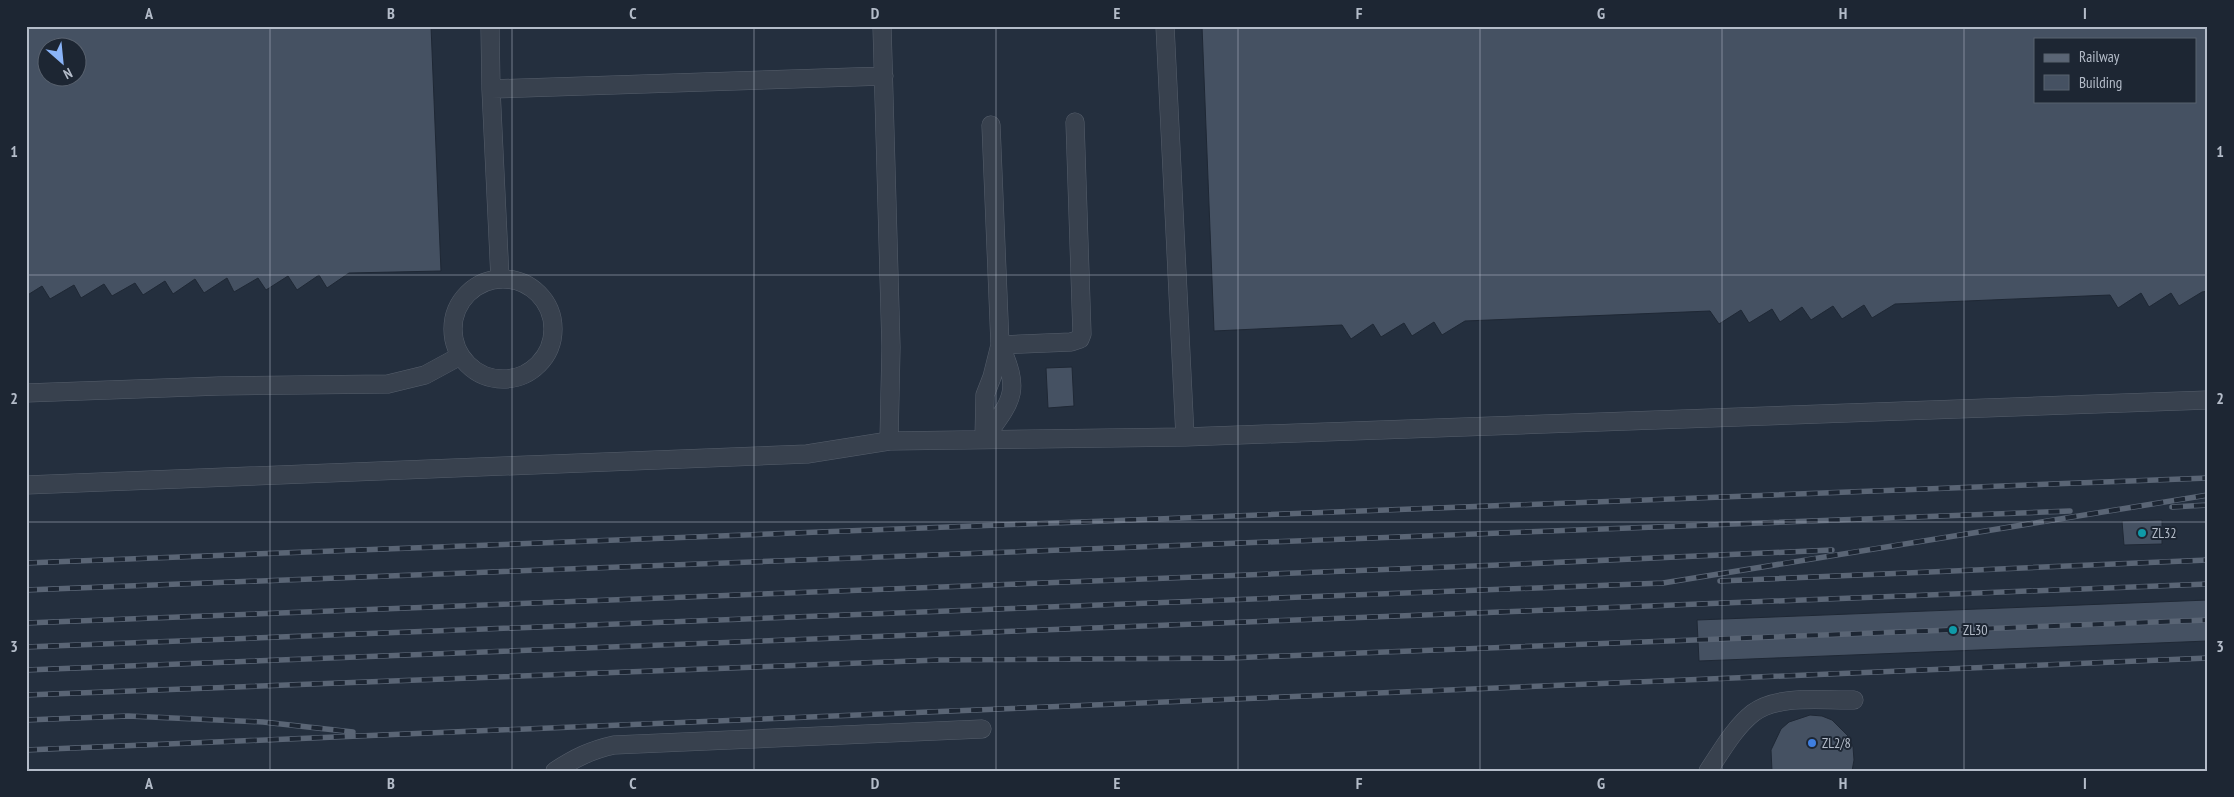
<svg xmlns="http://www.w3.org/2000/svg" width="2234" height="797" viewBox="0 0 2234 797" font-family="'PT Sans Narrow',sans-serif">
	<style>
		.building { fill: #455162; stroke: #1f2835; fill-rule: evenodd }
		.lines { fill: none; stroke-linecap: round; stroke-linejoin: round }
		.service-casing { stroke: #565f6c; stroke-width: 19 }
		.service { stroke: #38414e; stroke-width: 18 }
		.rail-casing { stroke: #5a6575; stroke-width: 5.5 }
		.rail { stroke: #1d2633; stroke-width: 4; stroke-dasharray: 11; stroke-linecap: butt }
		.grid { fill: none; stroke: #b4bcc9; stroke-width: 1; stroke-opacity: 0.55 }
		.culture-dot { fill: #0f9aa8; stroke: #1d2633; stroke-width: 2 }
		.shop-dot { fill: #3f7fe0; stroke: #1d2633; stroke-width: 2 }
		.labels { text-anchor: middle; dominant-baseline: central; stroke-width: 4; stroke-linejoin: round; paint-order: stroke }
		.poi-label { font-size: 14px; fill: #b4bcc9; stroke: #1d2633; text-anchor: start }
		.neatline { fill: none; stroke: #b4bcc9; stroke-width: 2 }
		.grid-label { font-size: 16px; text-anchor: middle; font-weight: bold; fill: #b4bcc9 }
	</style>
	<rect width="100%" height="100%" fill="#242f3e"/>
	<path class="building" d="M 26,26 L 431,26 L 441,271 L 349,273 L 327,288 L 319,275 L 297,290 L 288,276 L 266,290 L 258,278 L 234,292 L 227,278 L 204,293 L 195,279 L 173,294 L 165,281 L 143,295 L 135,283 L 112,296 L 104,284 L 81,298 L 74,285 L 50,299 L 42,286 L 26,296 ZM 48,48 L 78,48 L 78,78 L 48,78 Z
		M 1202,26 L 2208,26 L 2208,291 L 2202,292 L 2179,306 L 2171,293 L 2149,307 L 2141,293 L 2118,308 L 2110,295 L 1895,304 L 1872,318 L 1864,305 L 1842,319 L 1833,306 L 1811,320 L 1802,307 L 1780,322 L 1772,309 L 1749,323 L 1741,310 L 1719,324 L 1710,311 L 1465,321 L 1442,335 L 1434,322 L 1412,336 L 1404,323 L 1381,337 L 1373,324 L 1351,339 L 1342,325 L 1214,331 ZM 2035,39 L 2195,39 L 2195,101 L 2035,101 Z
		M 1072,367 L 1074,406 L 1048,408 L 1046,368 Z
		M 2162,520 L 2162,544 L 2124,545 L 2122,521 Z
		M 2208,600 L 2208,641 L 1699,661 L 1697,620 Z
		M 1810,715 L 1822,716 L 1832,720 L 1848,736 L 1853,747 L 1854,760 L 1852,771 L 1772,771 L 1771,750 L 1781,729 L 1789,722 Z"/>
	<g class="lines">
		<g class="service-casing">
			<path id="service" d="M 490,26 L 491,89 L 500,279
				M 882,26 L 891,347 L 889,441
				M 1165,26 L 1185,437
				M 491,89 L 884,76
				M 991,125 L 1000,345 L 1071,342 L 1080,339 L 1082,334 L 1075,122
				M453 329a50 50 0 1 1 100 0a50 50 0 1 1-100 0Z
				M 1000,345 C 1021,392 1013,399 984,439 L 985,395 L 992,377 Z
				M 26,393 L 219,386 L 388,384 L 425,375 L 460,356
				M 26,485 L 807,454 L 889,441 L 1185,437 L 2208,400
				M 555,771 C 575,758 591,750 614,745 L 982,729
				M 1708,771 C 1721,752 1734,728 1753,713 C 1778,694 1824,701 1854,700"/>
		</g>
		<use href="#service" class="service"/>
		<g class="rail-casing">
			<path id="rail" d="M 2172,507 L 2208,505
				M 26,563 L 2208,478
				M 1720,581 L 2208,560
				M 26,590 L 2070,511
				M 26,623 L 1499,565 L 1832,550
				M 26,647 L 1663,583 L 2208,495
				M 26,670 L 2208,584
				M 26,695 L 938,660 L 1230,658 L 2208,620
				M 26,720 L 128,716 L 263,722 L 353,732
				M 26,750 L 2208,658"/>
		</g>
		<use href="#rail" class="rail"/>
	</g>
	<path class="grid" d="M 270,26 L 270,771M 512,26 L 512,771M 754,26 L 754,771M 996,26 L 996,771M 1238,26 L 1238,771M 1480,26 L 1480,771M 1722,26 L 1722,771M 1964,26 L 1964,771M 26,275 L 2208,275M 26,522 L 2208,522"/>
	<g class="culture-dot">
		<circle cx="2142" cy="533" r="5"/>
		<circle cx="1953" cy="630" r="5"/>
	</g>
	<circle class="shop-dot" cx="1812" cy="743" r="5"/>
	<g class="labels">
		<g class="poi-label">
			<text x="2152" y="533">ZL32</text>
			<text x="1963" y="630">ZL30</text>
			<text x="1822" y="743">ZL2/8</text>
		</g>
	</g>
	<rect width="2234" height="797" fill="none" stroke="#1d2633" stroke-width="55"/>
	<rect x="2034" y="38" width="162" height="65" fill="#1d2633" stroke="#59626f"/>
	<rect x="2044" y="54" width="25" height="8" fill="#5a6575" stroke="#59626f"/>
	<text x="2079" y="62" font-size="15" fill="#b4bcc9">Railway</text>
	<rect x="2044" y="75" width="25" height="15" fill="#455162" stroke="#59626f"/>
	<text x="2079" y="88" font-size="15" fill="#b4bcc9">Building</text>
	<g transform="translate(62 62) rotate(153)"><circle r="24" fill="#1d2633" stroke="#59626f"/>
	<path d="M0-4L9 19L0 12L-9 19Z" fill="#8ab4f8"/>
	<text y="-8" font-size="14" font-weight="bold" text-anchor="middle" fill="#b4bcc9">N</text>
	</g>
	<rect x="28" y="28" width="2178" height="742" class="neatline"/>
	<g class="grid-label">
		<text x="149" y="19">A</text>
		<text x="391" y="19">B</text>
		<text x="633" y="19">C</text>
		<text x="875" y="19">D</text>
		<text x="1117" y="19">E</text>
		<text x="1359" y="19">F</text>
		<text x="1601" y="19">G</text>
		<text x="1843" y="19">H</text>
		<text x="2085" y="19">I</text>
		<text x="14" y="157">1</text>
		<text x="2220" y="157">1</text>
		<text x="14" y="404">2</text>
		<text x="2220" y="404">2</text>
		<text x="14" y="652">3</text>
		<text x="2220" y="652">3</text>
		<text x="149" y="789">A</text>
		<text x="391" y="789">B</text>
		<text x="633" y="789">C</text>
		<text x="875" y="789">D</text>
		<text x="1117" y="789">E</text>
		<text x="1359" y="789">F</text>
		<text x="1601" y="789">G</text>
		<text x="1843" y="789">H</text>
		<text x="2085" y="789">I</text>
	</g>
</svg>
